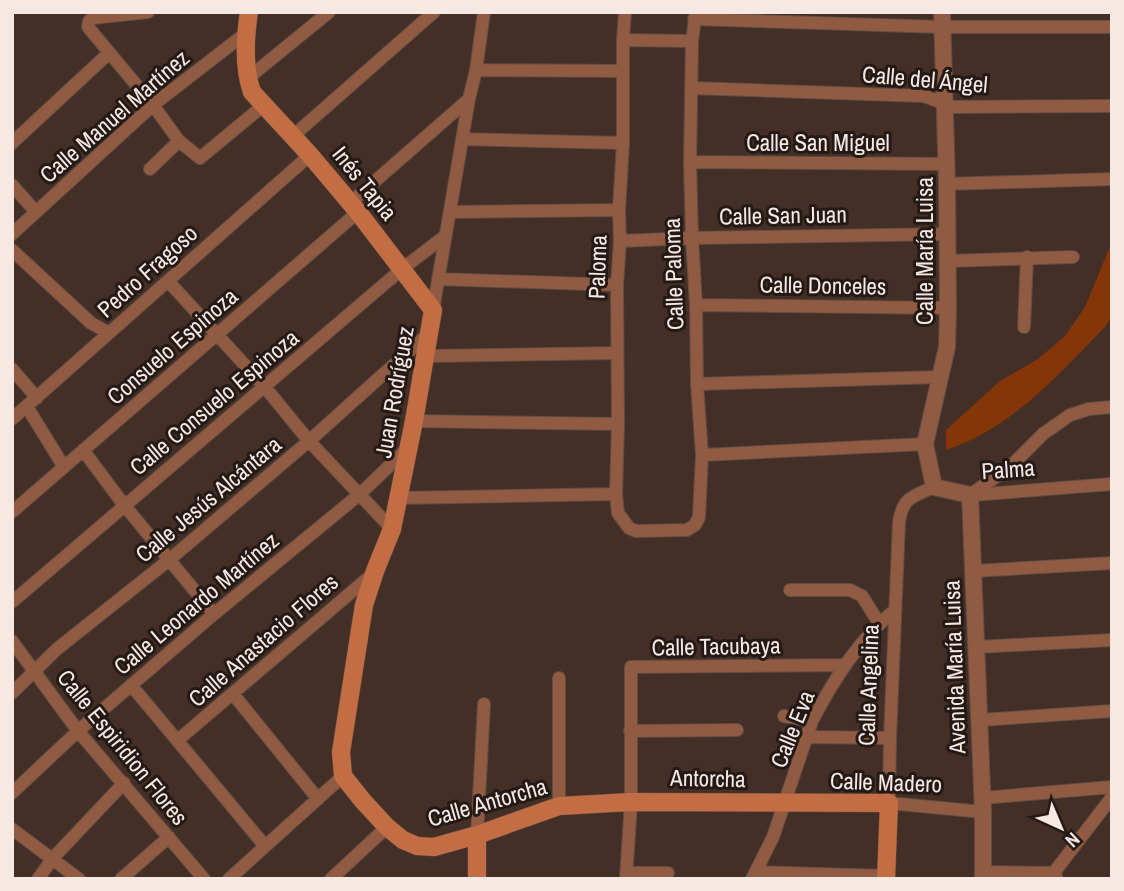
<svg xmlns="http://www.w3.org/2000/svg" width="1124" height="891" viewBox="0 0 1124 891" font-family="'Archivo Narrow',sans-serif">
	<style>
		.green { fill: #853608 }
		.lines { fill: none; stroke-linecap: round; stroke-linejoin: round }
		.minor-casing { stroke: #604d44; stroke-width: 14 }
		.tertiary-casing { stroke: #604d44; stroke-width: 18 }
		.secondary-casing { stroke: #604d44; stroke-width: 19 }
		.minor { stroke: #915a42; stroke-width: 12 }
		.tertiary { stroke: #915a42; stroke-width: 16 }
		.secondary { stroke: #c36d45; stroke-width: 18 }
		.labels { text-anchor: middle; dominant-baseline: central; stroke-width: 6; stroke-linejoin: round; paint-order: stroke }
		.street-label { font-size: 23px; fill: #f6e8e2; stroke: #231a16 }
	</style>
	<rect width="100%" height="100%" fill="#442f26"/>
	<path class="green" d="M 1112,242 L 1112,317 L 1105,327 C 1059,374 1011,429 946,450 L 946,430 L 1000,381 L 1038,359 L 1065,336 L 1085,307 Z"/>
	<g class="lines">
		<g class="minor-casing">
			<path id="minor" d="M 148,12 L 93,18 L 89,21 L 88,27 L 153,105 L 179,141 L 200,158 L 264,105
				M 625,12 L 623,40 L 623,143 L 619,210 L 620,241 L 617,285 L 618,424 L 616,494 L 618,513 L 629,528 L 636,531 L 687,530 L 695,525 L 699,517 L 702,455 L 697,384 L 696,305 L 692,238 L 690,162 L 692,41 L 696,12
				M 694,19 L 942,27 L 1112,27
				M 623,40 L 692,41
				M 476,70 L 623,71
				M 247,79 L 329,12
				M 692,88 L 924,96 L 954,107 L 1112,106
				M 293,136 L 434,12
				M 462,139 L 623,143
				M 12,143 L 109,53
				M 690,162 L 946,164
				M 150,169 L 179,141
				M 947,184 L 1112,179
				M 12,185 L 36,212
				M 350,203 L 469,99
				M 450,212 L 619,210
				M 12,234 L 153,105 L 246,33
				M 620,241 L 692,238 L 948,234
				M 12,250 L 91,323 L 109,333
				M 948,261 L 1073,257
				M 438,279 L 617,285
				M 168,281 L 264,386 L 309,441 L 392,529
				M 696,305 L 948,308
				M 433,310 L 469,99 L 476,70 L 484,12
				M 1024,327 L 1027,257
				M 425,356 L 616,353
				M 12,369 L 37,398
				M 697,384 L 940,377
				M 27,407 L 64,467
				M 12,419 L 310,155
				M 414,421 L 618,424
				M 83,450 L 124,505 L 214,614
				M 702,455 L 925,444
				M 934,487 C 912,497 903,497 899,522 L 890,738 L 889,803 L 983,812
				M 970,495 L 1011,466 L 1043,434 L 1070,415 L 1089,409 L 1112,407
				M 973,495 L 1112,484
				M 399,498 L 616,494
				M 12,512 L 358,212
				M 973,571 L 1112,563
				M 790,590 L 850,590 L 862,596 L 879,623
				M 12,602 L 402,269 L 445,236
				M 12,641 L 78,731 L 204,879
				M 976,647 L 1112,640
				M 559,678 L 559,806
				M 131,685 L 265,846
				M 12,693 L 57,649 L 169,560 L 309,441 L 428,334
				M 233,694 L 318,799
				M 784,716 L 812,721
				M 980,720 L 1112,711
				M 630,731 L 737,730
				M 808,737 L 890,738
				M 178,740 L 375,572
				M 12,793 L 78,731 L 214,614 L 360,494 L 409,447
				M 982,798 L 1112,787
				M 12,829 L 79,879
				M 477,835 L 484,704
				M 756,872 L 886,876
				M 983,872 L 1054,873 L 1056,876
				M 626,873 L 668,873
				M 38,879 L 53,858 L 124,783
				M 121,879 L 169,837
				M 229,879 L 343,776
				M 331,879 L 387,827
				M 626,879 L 631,802 L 631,667 L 845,665
				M 752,879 L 773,837 L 812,721 C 833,681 859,639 895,610
				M 1049,879 L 1112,797"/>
		</g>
		<g class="tertiary-casing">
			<path id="tertiary" d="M 942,12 L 947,184 L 948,308 L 947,347 L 925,444 L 934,487 L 970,495 L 983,812 L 983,879"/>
		</g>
		<g class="secondary-casing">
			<path id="secondary" d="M 249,12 C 245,38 243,67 252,92 L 310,155 L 358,212 L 433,310 L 414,421 L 392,529 L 375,571 L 364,605 L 341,752 L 343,776 L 363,801 L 387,827 L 403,840 L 417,846 L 434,847 L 477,835 L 559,806 L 631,802 L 889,803 L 886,879
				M 477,835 L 477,879"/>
		</g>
		<use href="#minor" class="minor"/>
		<use href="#tertiary" class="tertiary"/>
		<use href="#secondary" class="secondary"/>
	</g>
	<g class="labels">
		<g class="street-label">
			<text transform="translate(925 79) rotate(5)">Calle del Ángel</text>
			<text transform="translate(114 116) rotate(-41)">Calle Manuel Martínez</text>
			<text x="818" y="142">Calle San Miguel</text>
			<text transform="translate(365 183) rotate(51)">Inés Tapia</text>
			<text transform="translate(783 215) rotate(-1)">Calle San Juan</text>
			<text transform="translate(924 251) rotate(-90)">Calle María Luisa</text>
			<text transform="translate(597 267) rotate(-88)">Paloma</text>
			<text transform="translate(147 271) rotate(-42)">Pedro Fragoso</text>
			<text transform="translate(673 274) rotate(-92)">Calle Paloma</text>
			<text transform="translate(823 285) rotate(1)">Calle Donceles</text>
			<text transform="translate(172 346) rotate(-41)">Consuelo Espinoza</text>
			<text transform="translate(394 392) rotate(-80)">Juan Rodríguez</text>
			<text transform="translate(214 402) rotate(-40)">Calle Consuelo Espinoza</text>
			<text transform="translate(1008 469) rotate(-4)">Palma</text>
			<text transform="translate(208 499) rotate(-40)">Calle Jesús Alcántara</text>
			<text transform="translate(196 603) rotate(-40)">Calle Leonardo Martínez</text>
			<text transform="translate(263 640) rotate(-41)">Calle Anastacio Flores</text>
			<text transform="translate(716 646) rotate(-1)">Calle Tacubaya</text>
			<text transform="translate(954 667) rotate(-92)">Avenida María Luisa</text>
			<text transform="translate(868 685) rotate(-88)">Calle Angelina</text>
			<text transform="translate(792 729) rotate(-68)">Calle Eva</text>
			<text transform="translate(123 747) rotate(51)">Calle Espiridion Flores</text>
			<text transform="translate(708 778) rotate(1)">Antorcha</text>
			<text transform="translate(886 782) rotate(2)">Calle Madero</text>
			<text transform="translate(487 802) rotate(-16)">Calle Antorcha</text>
		</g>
	</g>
	<rect width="1124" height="891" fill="none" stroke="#f6e8e2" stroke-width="28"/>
	<g transform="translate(1061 828) rotate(136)" stroke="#231a16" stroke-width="5" paint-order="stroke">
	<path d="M0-5L12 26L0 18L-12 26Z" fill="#f6e8e2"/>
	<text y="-10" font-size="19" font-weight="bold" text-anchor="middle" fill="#f6e8e2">N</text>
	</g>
</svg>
